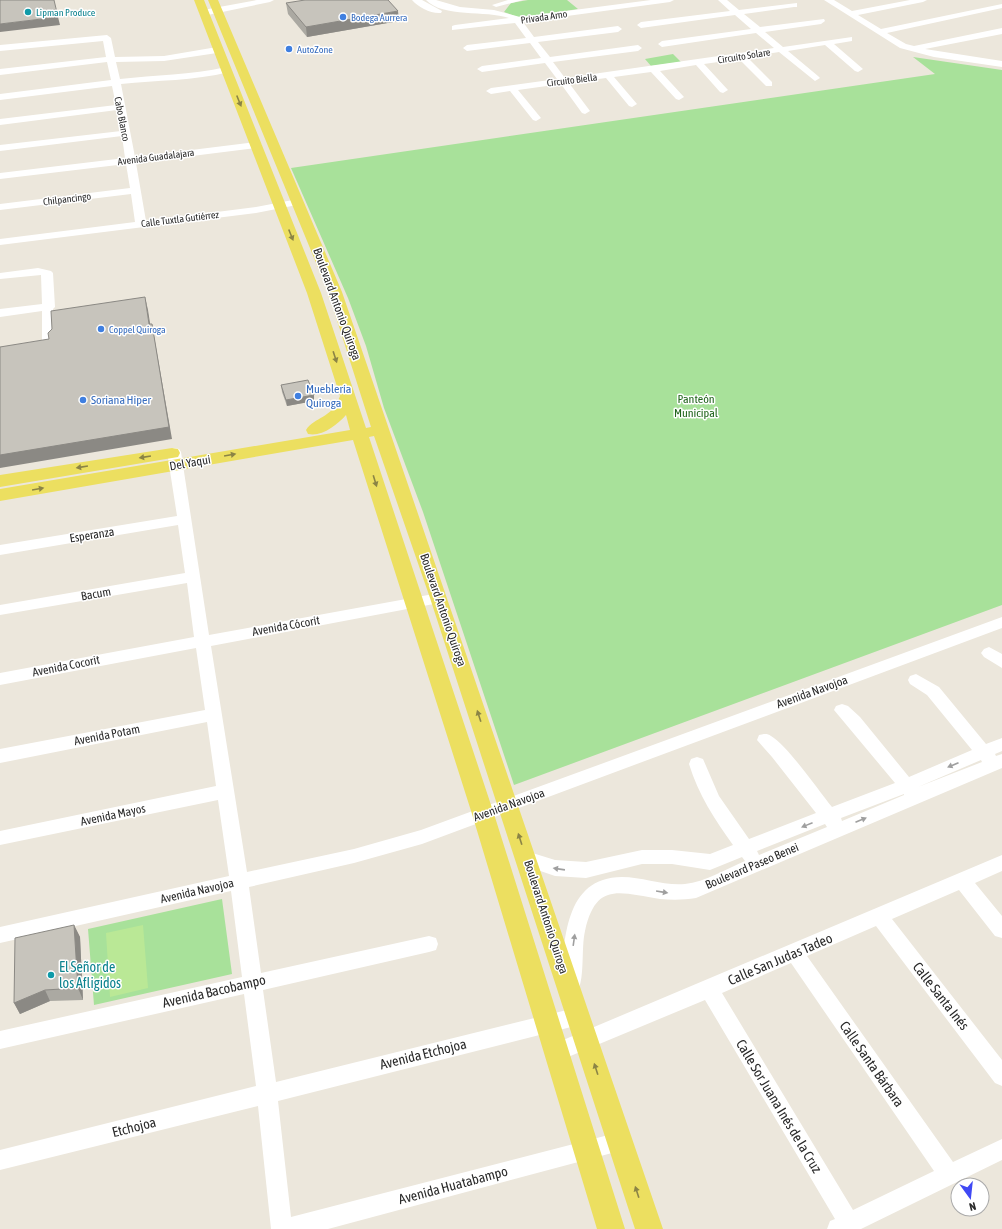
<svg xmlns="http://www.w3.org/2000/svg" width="1002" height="1229" viewBox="0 0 1002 1229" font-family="'Asap Condensed',sans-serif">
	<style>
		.green { fill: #a8e19a }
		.pitch { fill: #bae896 }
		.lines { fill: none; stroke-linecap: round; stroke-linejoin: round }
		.minor { fill: #fff; fill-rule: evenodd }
		.major { fill: #ecdf60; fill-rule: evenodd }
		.wall { fill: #aba9a2 }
		.shaded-wall { fill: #8b8984 }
		.building { fill: #c7c4bc; stroke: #8b8984 }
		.oneway { fill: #8b8445 }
		.oneway2 { fill: #9f9f9f }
		.culture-dot { fill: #0f9aa8; stroke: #fff; stroke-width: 1.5 }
		.shop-dot { fill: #3f7fe0; stroke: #fff; stroke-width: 1.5 }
		.labels { text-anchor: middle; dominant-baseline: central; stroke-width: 3; stroke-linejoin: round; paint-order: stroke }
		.far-culture-label { font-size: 10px; fill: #0d838f; stroke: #fff; text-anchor: start }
		.far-shop-label { font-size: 10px; fill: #366cbe; stroke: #fff; text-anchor: start }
		.far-street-label { font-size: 10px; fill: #2a2a2a; stroke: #fff }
		.street-label { font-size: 12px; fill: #2a2a2a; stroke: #fff }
		.shop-label { font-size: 12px; fill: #366cbe; stroke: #fff; text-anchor: start }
		.park-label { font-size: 12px; fill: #21651c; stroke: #fff }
		.near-street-label { font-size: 14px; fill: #2a2a2a; stroke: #fff }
		.near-culture-label { font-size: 14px; fill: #0d838f; stroke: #fff; text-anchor: start }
	</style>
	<rect width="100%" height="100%" fill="#ece7dc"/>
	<path class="green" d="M 528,0 L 567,0 L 578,9 L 520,18 L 504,12 L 511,3 Z
		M 673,54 L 681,62 L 651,66 L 645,59 Z
		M 913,57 L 1002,70 L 1002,605 L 514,785 L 423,512 L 384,408 L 366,346 L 348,298 L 291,168 L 935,74 Z
		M 222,899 L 232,974 L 94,1005 L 88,929 Z"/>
	<path class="pitch" d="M 143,925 L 148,988 L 110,997 L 106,933 Z"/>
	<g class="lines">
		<path class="minor" d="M 257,0 L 274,0 L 270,2 L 203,16 L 199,13 L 203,10 Z
			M 412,0 L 422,0 L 442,11 L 441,13 C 431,14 418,7 412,0 Z
			M 426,0 L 436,0 L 460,7 L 494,10 L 520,17 L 651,0 L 674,0 L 670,2 L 523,22 L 534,37 L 618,26 L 622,29 L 618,32 L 538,42 L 550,57 L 638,45 L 642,48 L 638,51 L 553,62 L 565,78 L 774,48 L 756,33 L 662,47 L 658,44 L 662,41 L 751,29 L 735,15 L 641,28 L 637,25 L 641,22 L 730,11 L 718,0 L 727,0 L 739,10 L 797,3 L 797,7 L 794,7 L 744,14 L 760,27 L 824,19 L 825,21 L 821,24 L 765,32 L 783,47 L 852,37 L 852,41 L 834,44 L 863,69 L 858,72 L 855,71 L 825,45 L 788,51 L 818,76 L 820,78 L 815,81 L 779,52 L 747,57 L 772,82 L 772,86 L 766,86 L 739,59 L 704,64 L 728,90 L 723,93 L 720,92 L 696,65 L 660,71 L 684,97 L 679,100 L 676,99 L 651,72 L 614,77 L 637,104 L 632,107 L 629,106 L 606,78 L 569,83 L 590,111 L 585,114 L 582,113 L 561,84 L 518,90 L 541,118 L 536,121 L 533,120 L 510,91 L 491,94 L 486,91 L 491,88 L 557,79 L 545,63 L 482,72 L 477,69 L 482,66 L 541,58 L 530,43 L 467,51 L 463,48 L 467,45 L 526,38 L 515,23 L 452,30 L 452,26 L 455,25 L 509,18 C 486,10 443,18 426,0 Z
			M 508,0 L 523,0 L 496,7 L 492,5 Z
			M 824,0 L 834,0 L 852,11 L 910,0 L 927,0 L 923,2 L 858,15 L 881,29 L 1002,4 L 1002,8 L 887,33 L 906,44 L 914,46 L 1002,28 L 1002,34 L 925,49 L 1002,61 L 1002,67 L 934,57 L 900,48 Z
			M 107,35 L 111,38 L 115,57 L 164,56 L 217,47 L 221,50 L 217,53 L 164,61 L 116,62 L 120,79 C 155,75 191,75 226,67 L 231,70 L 229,72 C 194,81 157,80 121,84 L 135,157 L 257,142 L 262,145 L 257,148 L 136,163 L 146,221 L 256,207 L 298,199 L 302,200 L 303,202 L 302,204 L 256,213 L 0,245 L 0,239 L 135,222 L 131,194 L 0,210 L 0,204 L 130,188 L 126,164 L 0,179 L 0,173 L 125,158 L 122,136 L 0,151 L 0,145 L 121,131 L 117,110 L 0,125 L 0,119 L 116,105 L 112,86 L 0,100 L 0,94 L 111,80 L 107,62 L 0,75 L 0,69 L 106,57 L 103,41 L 0,51 L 0,45 Z
			M 38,268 L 51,271 L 53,273 L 55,307 L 53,309 L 54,341 L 49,347 L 0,356 L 0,348 L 42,340 L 42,311 L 0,317 L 0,309 L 42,304 L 41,275 L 0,279 L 0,273 Z
			M 174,448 L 179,449 L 181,452 L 209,635 L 439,593 L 444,594 L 446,598 L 444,602 L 439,603 L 211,646 L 247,872 L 354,849 L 421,830 L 1002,617 L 1002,628 L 422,844 L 354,863 L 249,887 L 261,973 L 429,936 L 436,938 L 438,944 L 436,950 L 429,952 L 263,990 L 276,1082 L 579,1007 L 586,1010 L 589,1016 L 586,1022 L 579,1025 L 278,1101 L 291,1217 L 620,1132 L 627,1135 L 630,1142 L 627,1149 L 328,1229 L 271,1229 L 258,1106 L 0,1170 L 0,1150 L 256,1086 L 244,994 L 0,1049 L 0,1031 L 242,977 L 231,891 L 0,943 L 0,927 L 229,876 L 218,800 L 0,845 L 0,831 L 216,786 L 207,722 L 0,763 L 0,749 L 205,710 L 196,648 L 0,685 L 0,673 L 194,637 L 187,583 L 0,615 L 0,605 L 185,573 L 178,525 L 0,555 L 0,545 L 177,516 L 167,452 L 169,449 Z
			M 989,647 L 1002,654 L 1002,668 L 984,657 L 981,653 L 984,649 Z
			M 916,674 L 939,687 L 986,744 L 1002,738 L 1002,751 L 995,754 L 996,756 L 1002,754 L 1002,768 L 696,898 C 684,900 672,900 660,899 C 620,893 596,881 585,931 C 581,949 585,975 578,991 L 571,994 L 564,991 L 561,985 C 564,942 564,877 622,877 C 643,877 664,886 685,884 C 705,882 726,869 745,861 L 742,857 L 710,870 L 672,864 L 642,864 L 586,878 L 555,876 L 520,864 L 517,859 L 520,854 L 526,851 L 555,860 L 586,862 L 642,850 L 672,850 L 710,854 L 733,845 C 715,820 698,794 689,764 L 691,759 L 697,757 L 703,759 L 719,796 L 749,839 L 816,813 L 772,757 L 757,740 L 759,735 C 764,734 767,733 771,736 C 788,746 818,790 832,807 L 895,783 L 834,710 L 836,706 L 842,704 L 848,706 L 860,717 L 909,777 L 972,750 L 927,695 L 910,684 L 908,680 L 910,676 ZM 981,760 L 982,762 L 918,787 ZM 904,794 L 904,795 L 842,821 L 841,818 ZM 825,824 L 827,827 L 759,855 L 757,851 Z
			M 1002,855 L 1002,871 L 975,883 L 1002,916 L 1002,938 L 995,936 L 959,890 L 892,919 L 1002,1060 L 1002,1086 L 995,1083 L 876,926 L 807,956 L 953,1162 L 1002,1139 L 1002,1160 L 861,1229 L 827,1229 L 830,1221 L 835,1219 L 705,1000 L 556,1062 L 549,1060 L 546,1053 L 549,1046 ZM 791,963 L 934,1171 L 853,1210 L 722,993 Z"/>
		<path class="major" d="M 194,0 L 204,0 L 321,293 L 366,428 L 371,427 L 328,292 L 208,0 L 218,0 L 342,292 L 663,1229 L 635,1229 L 430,598 L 374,436 L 369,437 L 494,814 L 625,1229 L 597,1229 L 472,814 L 353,440 L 0,501 L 0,489 L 350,430 L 346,415 C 337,425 322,437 308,434 L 306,430 C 315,416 331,420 340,396 L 307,293 Z
			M 172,448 L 178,449 L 180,453 L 178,457 L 0,487 L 0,475 Z"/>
	</g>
	<path class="wall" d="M 286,3 L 399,21 L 307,37 L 288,14 Z
		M 281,385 L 314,395 L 314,401 L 287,406 L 282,392 Z
		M 74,925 L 80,937 L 83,1000 L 50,1001 L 20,1014 L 14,1003 Z"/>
	<path class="shaded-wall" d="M 398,11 L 399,21 L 307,37 L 306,27 Z
		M 58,17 L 60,25 L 0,32 L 0,24 Z
		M 145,297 L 148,310 L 152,336 L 149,324 Z
		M 152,324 L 154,336 L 172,439 L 0,468 L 0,455 Z
		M 314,395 L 314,401 L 287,406 L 286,400 Z
		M 74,925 L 80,937 L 83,1000 L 78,988 Z
		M 45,990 L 50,1001 L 20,1014 L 14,1003 Z"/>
	<path class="building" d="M 0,0 L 54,0 L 58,17 L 0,24 Z
		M 305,0 L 388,0 L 398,11 L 306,27 L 286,3 Z
		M 145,297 L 149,324 L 152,324 L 169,427 L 0,455 L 0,347 L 49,339 L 48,333 L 52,329 L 51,311 Z
		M 308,380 L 314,395 L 286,400 L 281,385 Z
		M 74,925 L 78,988 L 45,990 L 14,1003 L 15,938 Z"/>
	<defs><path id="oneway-solid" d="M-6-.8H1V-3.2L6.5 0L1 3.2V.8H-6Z"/></defs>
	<g class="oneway">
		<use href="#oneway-solid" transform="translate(239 101) rotate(68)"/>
		<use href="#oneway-solid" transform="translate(291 235) rotate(68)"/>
		<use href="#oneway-solid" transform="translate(335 357) rotate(72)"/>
		<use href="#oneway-solid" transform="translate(230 455) rotate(-10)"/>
		<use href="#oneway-solid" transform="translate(145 457) rotate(171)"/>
		<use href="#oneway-solid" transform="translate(82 467) rotate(171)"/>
		<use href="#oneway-solid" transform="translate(375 481) rotate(73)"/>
		<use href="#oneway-solid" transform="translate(38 489) rotate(-10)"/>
		<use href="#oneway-solid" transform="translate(479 716) rotate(-108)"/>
		<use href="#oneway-solid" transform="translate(520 839) rotate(-108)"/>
		<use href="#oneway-solid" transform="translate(596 1069) rotate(-108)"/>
		<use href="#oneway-solid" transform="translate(637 1192) rotate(-108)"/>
	</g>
	<g class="oneway2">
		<use href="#oneway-solid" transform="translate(953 765) rotate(157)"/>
		<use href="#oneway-solid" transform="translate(861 820) rotate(-23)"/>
		<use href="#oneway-solid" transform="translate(807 825) rotate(158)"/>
		<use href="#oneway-solid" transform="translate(559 869) rotate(-172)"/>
		<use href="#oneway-solid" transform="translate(662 892) rotate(9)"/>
		<use href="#oneway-solid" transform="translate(574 940) rotate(-82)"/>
	</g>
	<g class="culture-dot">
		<circle cx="28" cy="12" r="4"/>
		<circle cx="51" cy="975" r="4"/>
	</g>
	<g class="shop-dot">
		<circle cx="343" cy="17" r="4"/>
		<circle cx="289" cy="49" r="4"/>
		<circle cx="101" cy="329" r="4"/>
		<circle cx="298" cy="396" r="4"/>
		<circle cx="83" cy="400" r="4"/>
	</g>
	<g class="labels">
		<g class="far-culture-label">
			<text x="36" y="12">Lipman Produce</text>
		</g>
		<g class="far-shop-label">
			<text x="351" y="17">Bodega Aurrera</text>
			<text x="297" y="49">AutoZone</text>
			<text x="109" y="329">Coppel Quiroga</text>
		</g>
		<g class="far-street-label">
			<text transform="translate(544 17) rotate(-8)">Privada Arno</text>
			<text transform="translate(744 56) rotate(-9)">Circuito Solare</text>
			<text transform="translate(572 80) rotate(-7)">Circuito Biella</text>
			<text transform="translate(122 119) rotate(79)">Cabo Blanco</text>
			<text transform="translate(156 157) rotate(-7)">Avenida Guadalajara</text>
			<text transform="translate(67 199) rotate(-7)">Chilpancingo</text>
			<text transform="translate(180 219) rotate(-7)">Calle Tuxtla Gutiérrez</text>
		</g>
		<g class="street-label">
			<text transform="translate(337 304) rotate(70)">Boulevard Antonio Quiroga</text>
			<text transform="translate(190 463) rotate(-10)">Del Yaqui</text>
			<text transform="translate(92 535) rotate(-9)">Esperanza</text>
			<text transform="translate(96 594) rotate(-10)">Bacum</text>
			<text transform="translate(443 610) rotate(71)">Boulevard Antonio Quiroga</text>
			<text transform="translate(286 626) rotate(-10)">Avenida Cócorit</text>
			<text transform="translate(66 666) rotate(-11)">Avenida Cocorit</text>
			<text transform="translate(812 692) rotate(-20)">Avenida Navojoa</text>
			<text transform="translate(107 735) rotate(-11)">Avenida Potam</text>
			<text transform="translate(509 805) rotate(-20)">Avenida Navojoa</text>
			<text transform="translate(113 815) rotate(-12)">Avenida Mayos</text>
			<text transform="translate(752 866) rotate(-23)">Boulevard Paseo Benei</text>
			<text transform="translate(197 891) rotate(-13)">Avenida Navojoa</text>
			<text transform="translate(546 917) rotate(72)">Boulevard Antonio Quiroga</text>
		</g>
		<g class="shop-label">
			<text x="306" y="389">Mueblería<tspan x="306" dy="14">Quiroga</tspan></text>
			<text x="91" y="400">Soriana Hiper</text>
		</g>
		<g class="park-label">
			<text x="696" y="399">Panteón<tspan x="696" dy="14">Municipal</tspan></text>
		</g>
		<g class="near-street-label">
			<text transform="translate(780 959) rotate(-23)">Calle San Judas Tadeo</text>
			<text transform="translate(214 991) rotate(-13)">Avenida Bacobampo</text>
			<text transform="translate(941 996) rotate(52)">Calle Santa Inés</text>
			<text transform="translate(423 1054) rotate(-14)">Avenida Etchojoa</text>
			<text transform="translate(872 1064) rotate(55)">Calle Santa Bárbara</text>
			<text transform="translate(779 1106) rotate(59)">Calle Sor Juana Inés de la Cruz</text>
			<text transform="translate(134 1127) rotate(-14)">Etchojoa</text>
			<text transform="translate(453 1185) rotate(-15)">Avenida Huatabampo</text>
		</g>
		<g class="near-culture-label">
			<text x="59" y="967">El Señor de<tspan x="59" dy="16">los Afligidos</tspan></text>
		</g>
	</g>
	<g transform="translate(970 1197) rotate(165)"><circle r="19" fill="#ffffff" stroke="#aaaaaa"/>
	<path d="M0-3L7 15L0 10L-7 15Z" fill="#4049f4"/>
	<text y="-6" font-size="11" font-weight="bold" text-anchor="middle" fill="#2a2a2a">N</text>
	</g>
</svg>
